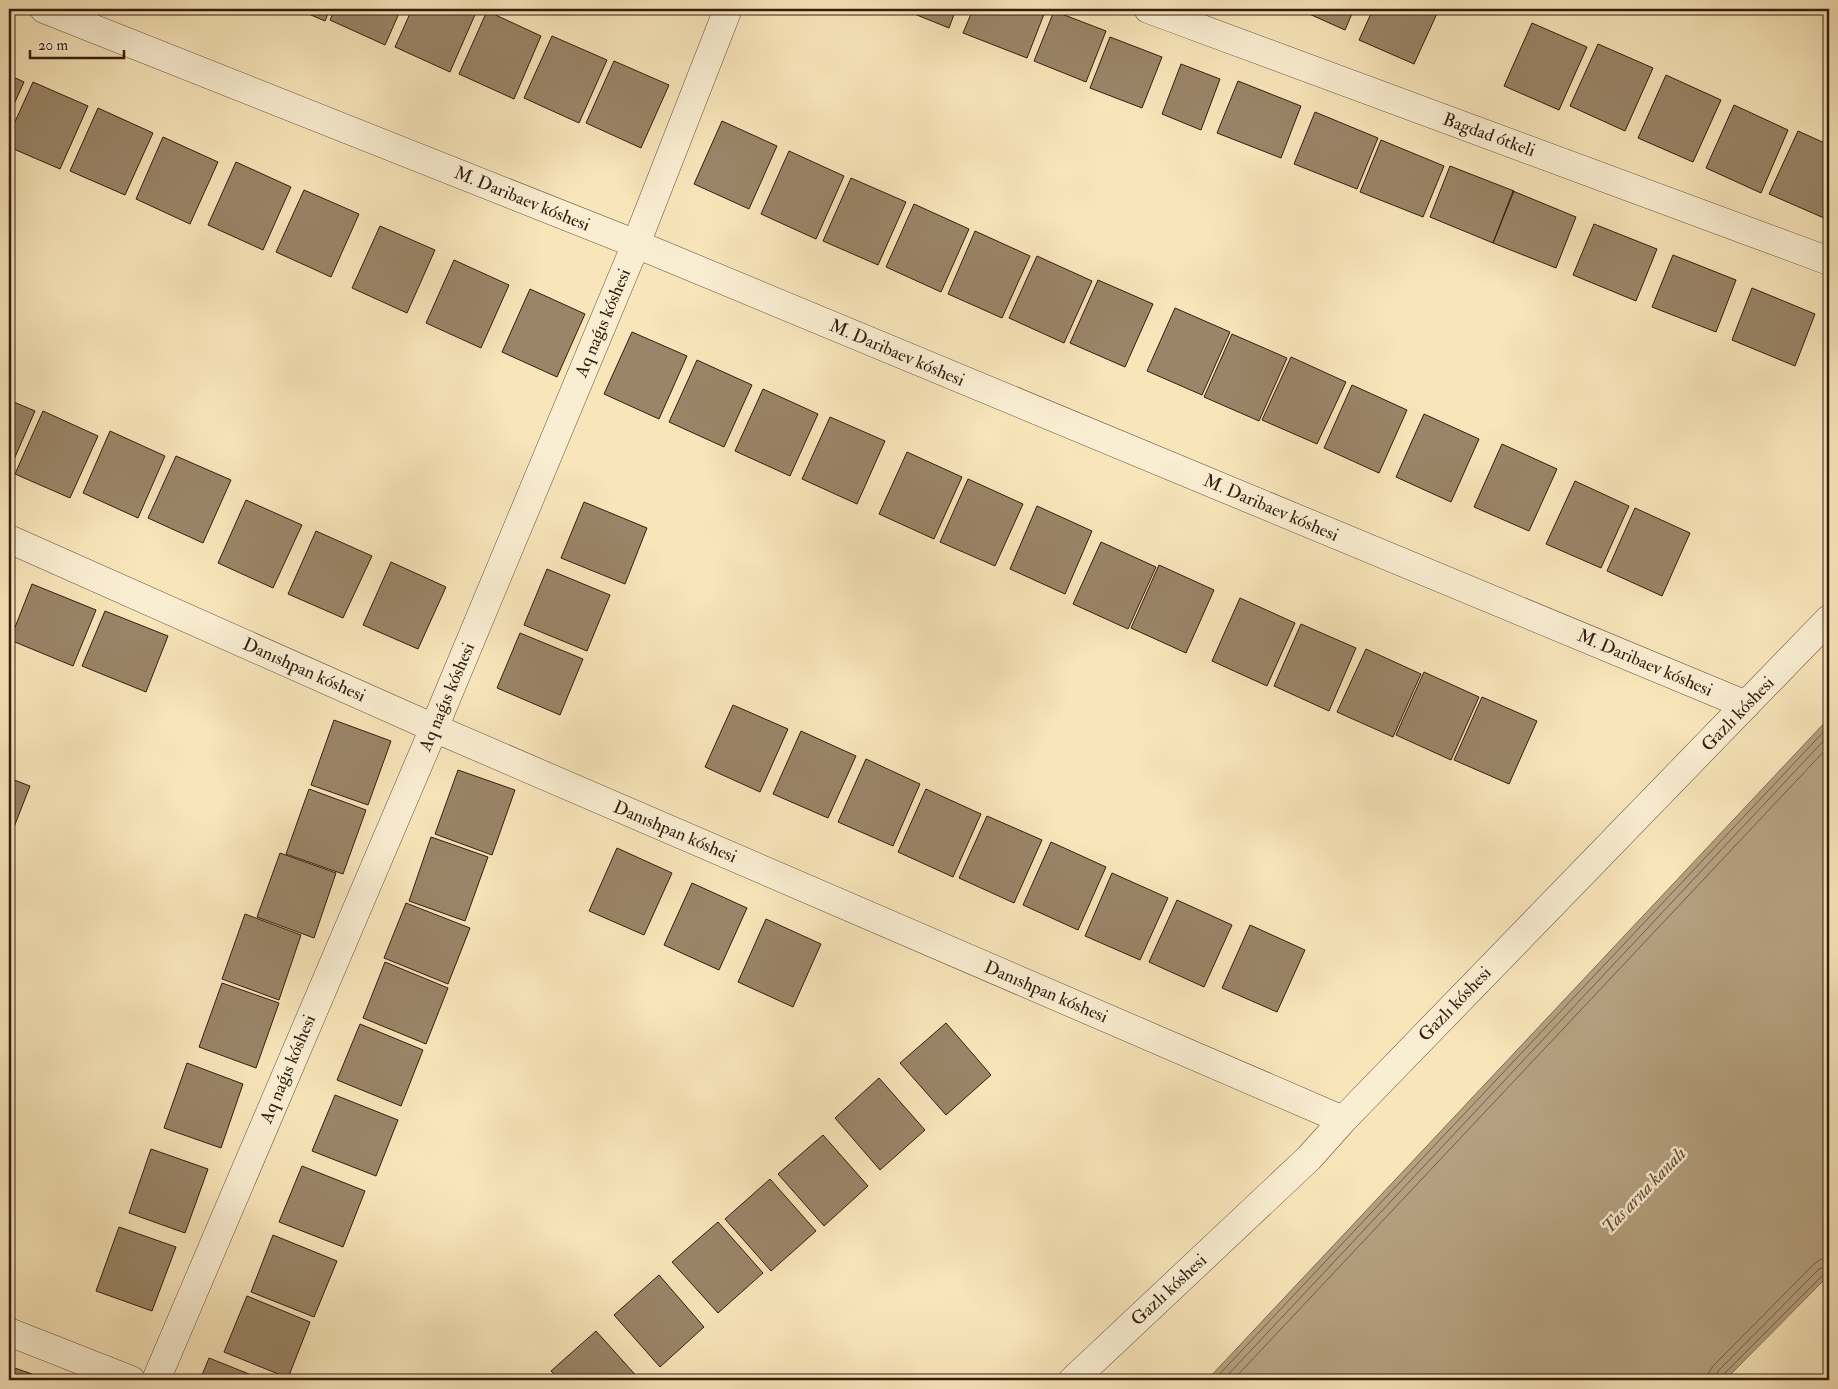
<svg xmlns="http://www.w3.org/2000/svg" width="1838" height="1389" viewBox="0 0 1838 1389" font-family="'IM FELL Double Pica',serif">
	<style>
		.water { fill: #b5a180; stroke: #816c53 }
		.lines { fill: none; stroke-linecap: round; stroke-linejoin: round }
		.shore { stroke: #745e48; stroke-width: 1 }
		.building { fill: #9a8568; stroke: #341c0f }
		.minor-casing { stroke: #654e3a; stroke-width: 29 }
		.minor { stroke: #faeed2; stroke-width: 28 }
		.labels { text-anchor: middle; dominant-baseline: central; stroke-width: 5; stroke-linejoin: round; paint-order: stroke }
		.street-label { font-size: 18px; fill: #341c0f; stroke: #faeed2 }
		.water-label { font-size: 19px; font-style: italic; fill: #614b37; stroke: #faeed2 }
	</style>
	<rect width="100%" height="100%" fill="#f8e5ba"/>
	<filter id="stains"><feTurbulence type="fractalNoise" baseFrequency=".004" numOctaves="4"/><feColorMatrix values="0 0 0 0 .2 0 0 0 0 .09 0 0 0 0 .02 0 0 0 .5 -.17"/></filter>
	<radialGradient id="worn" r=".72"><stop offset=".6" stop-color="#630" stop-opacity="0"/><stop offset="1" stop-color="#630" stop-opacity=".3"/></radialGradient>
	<path class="water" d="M 1829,718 L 1829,1275 L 1725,1380 L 1207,1380 Z"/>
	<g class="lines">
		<path class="shore" d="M 1214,1380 L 1829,726
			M 1223,1380 L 1829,735
			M 1233,1380 L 1829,746
			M 1708,1380 L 1709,1372 L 1713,1366 L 1814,1264 L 1821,1259 L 1829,1258
			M 1715,1380 L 1718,1371 L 1819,1269 L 1829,1266
			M 1722,1380 L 1723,1375 L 1824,1274 L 1829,1272"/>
	</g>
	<path class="building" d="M 297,9 L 330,9 L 325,21 Z
		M 335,9 L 401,9 L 385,45 L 330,20 Z
		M 412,9 L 477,10 L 450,72 L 395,47 Z
		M 902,9 L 956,9 L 949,28 Z
		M 973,9 L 1046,9 L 1027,58 L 963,33 Z
		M 1298,9 L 1354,9 L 1345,30 Z
		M 1373,9 L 1439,9 L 1414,64 L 1359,40 Z
		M 487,11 L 541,36 L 514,99 L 459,74 Z
		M 1054,11 L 1106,31 L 1086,82 L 1034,61 Z
		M 1532,23 L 1587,47 L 1559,110 L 1504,86 Z
		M 552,36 L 607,60 L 579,123 L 524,98 Z
		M 1110,37 L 1162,57 L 1142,108 L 1090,88 Z
		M 1598,44 L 1653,68 L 1625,131 L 1570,106 Z
		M 614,61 L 669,85 L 641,148 L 586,123 Z
		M 1181,64 L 1220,79 L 1201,130 L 1162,114 Z
		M 9,75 L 24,82 L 9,115 Z
		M 1666,75 L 1721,100 L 1693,162 L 1638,138 Z
		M 1238,81 L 1301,106 L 1281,158 L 1217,133 Z
		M 33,82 L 88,106 L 60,169 L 9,147 L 9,135 Z
		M 1734,105 L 1788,130 L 1761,193 L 1706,168 Z
		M 98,108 L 153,133 L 125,195 L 70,171 Z
		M 1315,112 L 1378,138 L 1357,189 L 1294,164 Z
		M 722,121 L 777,146 L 749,209 L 694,184 Z
		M 1798,131 L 1829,145 L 1829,208 L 1824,218 L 1769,194 Z
		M 163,137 L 218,162 L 190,224 L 136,199 Z
		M 1381,140 L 1444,166 L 1423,217 L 1360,192 Z
		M 789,151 L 844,176 L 816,239 L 761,214 Z
		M 236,162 L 291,187 L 263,250 L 208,225 Z
		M 1450,166 L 1514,191 L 1493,243 L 1430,217 Z
		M 851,178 L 906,202 L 878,265 L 823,241 Z
		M 304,190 L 359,214 L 331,277 L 276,252 Z
		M 1513,191 L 1576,217 L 1556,268 L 1493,243 Z
		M 914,204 L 969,229 L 941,292 L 886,267 Z
		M 1594,224 L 1657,249 L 1636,301 L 1573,275 Z
		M 380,226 L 435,250 L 407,313 L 352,288 Z
		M 975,231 L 1030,256 L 1002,318 L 948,294 Z
		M 1673,255 L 1736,280 L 1716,332 L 1652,307 Z
		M 1037,256 L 1092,281 L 1064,343 L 1009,318 Z
		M 454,260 L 509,285 L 481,348 L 426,323 Z
		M 1098,280 L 1153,304 L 1125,367 L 1070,343 Z
		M 1752,288 L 1815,314 L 1795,366 L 1732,340 Z
		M 530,289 L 585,314 L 557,377 L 502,352 Z
		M 1175,308 L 1230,332 L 1202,395 L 1147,371 Z
		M 632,332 L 687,356 L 659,419 L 604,394 Z
		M 1232,334 L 1287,358 L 1259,421 L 1204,397 Z
		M 1291,357 L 1346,382 L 1317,444 L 1262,420 Z
		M 697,360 L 752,385 L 724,447 L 669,422 Z
		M 1352,385 L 1407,410 L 1379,473 L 1324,448 Z
		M 763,389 L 818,414 L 790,476 L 735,451 Z
		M 9,400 L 35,411 L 9,471 Z
		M 43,411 L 98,436 L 70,498 L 15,474 Z
		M 1424,414 L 1479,439 L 1451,502 L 1396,477 Z
		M 830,417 L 885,441 L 857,504 L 802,479 Z
		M 110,431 L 165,456 L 138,518 L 83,493 Z
		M 1502,444 L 1557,469 L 1529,531 L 1474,507 Z
		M 907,452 L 962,477 L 934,539 L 879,514 Z
		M 176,456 L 231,480 L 203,543 L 148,518 Z
		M 968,479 L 1023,504 L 995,566 L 940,542 Z
		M 1575,481 L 1629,506 L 1601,568 L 1546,544 Z
		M 246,500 L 302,525 L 273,588 L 218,563 Z
		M 584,502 L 647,528 L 625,584 L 561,558 Z
		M 1037,506 L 1092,531 L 1065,594 L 1010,569 Z
		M 1635,508 L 1690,533 L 1662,596 L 1607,571 Z
		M 316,531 L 372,556 L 343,618 L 288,594 Z
		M 1101,542 L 1156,567 L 1128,629 L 1073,604 Z
		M 391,562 L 446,587 L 418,649 L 363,625 Z
		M 1159,565 L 1214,590 L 1186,653 L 1131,628 Z
		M 547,569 L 610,595 L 587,651 L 524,625 Z
		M 32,584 L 96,610 L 73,666 L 10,640 Z
		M 1240,598 L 1295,623 L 1267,686 L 1212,661 Z
		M 105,611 L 168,636 L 146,692 L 82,666 Z
		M 1301,624 L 1356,648 L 1329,711 L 1274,686 Z
		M 520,633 L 583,659 L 560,715 L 497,688 Z
		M 1366,649 L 1421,674 L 1393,737 L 1337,712 Z
		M 1424,672 L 1479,697 L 1451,760 L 1396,735 Z
		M 1482,697 L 1537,721 L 1509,784 L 1454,760 Z
		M 733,705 L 788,729 L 760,792 L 705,767 Z
		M 334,720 L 391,741 L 368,805 L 311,785 Z
		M 801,731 L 856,756 L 828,818 L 773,794 Z
		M 866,759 L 920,784 L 893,846 L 838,822 Z
		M 458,770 L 515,790 L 492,855 L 435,834 Z
		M 9,778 L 30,786 L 9,840 Z
		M 309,789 L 366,810 L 343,874 L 286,854 Z
		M 926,789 L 981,814 L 953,877 L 898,852 Z
		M 987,816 L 1042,840 L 1014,903 L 959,878 Z
		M 431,837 L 488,857 L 465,921 L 409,901 Z
		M 1051,842 L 1106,867 L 1078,930 L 1023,905 Z
		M 617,848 L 672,873 L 644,935 L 589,911 Z
		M 280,853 L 336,873 L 314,938 L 257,917 Z
		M 1112,873 L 1168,898 L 1140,960 L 1085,936 Z
		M 692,883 L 747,908 L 719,970 L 664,945 Z
		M 1177,900 L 1232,925 L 1204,987 L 1149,962 Z
		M 406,903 L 470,928 L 448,984 L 384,958 Z
		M 245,914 L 301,935 L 279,1000 L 222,979 Z
		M 766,919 L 821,944 L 793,1007 L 738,982 Z
		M 1250,925 L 1305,950 L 1277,1012 L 1222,988 Z
		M 385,962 L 448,988 L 426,1044 L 363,1018 Z
		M 222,983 L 279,1003 L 256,1068 L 199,1047 Z
		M 946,1023 L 991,1075 L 946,1115 L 900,1063 Z
		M 360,1024 L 423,1050 L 401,1106 L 337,1080 Z
		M 187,1063 L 243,1084 L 221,1148 L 164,1128 Z
		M 879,1078 L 925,1130 L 880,1170 L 835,1118 Z
		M 335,1095 L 398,1120 L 376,1176 L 312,1151 Z
		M 823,1135 L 868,1186 L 824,1226 L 778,1174 Z
		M 151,1149 L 208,1169 L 185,1233 L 129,1213 Z
		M 302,1166 L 365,1191 L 343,1247 L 279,1222 Z
		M 770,1179 L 816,1231 L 771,1271 L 725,1219 Z
		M 718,1222 L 763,1273 L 718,1313 L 672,1262 Z
		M 119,1227 L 176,1247 L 152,1311 L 96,1291 Z
		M 273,1235 L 337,1261 L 314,1317 L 251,1292 Z
		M 659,1275 L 704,1327 L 660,1367 L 614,1315 Z
		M 247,1296 L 310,1322 L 288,1378 L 224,1352 Z
		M 596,1331 L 640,1380 L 560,1380 L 551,1371 Z
		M 209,1358 L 264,1380 L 200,1380 Z
		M 9,1366 L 32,1374 L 29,1380 L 9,1380 Z"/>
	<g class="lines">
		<g class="minor-casing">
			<path id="minor" d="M 44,9 L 636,244 L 1746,705
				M 1148,9 L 1829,261
				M 9,539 L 434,728 L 1343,1120
				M 9,1332 L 131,1380
				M 156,1380 L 434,728 L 636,244 L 728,9
				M 1073,1380 L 1309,1158 L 1343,1120 L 1829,619"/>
		</g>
		<use href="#minor" class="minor"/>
	</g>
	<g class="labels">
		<g class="street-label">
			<text transform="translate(1489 135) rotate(20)">Bagdad ótkeli</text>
			<text transform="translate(522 199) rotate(22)">M. Daribaev kóshesi</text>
			<text transform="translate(603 323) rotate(-67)">Aq naǵıs kóshesi</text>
			<text transform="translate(897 353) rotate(23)">M. Daribaev kóshesi</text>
			<text transform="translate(1271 508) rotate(23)">M. Daribaev kóshesi</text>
			<text transform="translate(1645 663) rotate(23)">M. Daribaev kóshesi</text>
			<text transform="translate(304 670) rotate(24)">Danıshpan kóshesi</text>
			<text transform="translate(447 697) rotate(-67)">Aq naǵıs kóshesi</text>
			<text transform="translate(1738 714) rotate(-46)">Gazlı kóshesi</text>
			<text transform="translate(675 832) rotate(23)">Danıshpan kóshesi</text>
			<text transform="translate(1046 992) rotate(23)">Danıshpan kóshesi</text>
			<text transform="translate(1455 1004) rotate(-46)">Gazlı kóshesi</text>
			<text transform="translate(288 1069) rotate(-67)">Aq naǵıs kóshesi</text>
			<text transform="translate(1169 1290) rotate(-43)">Gazlı kóshesi</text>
		</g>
		<g class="water-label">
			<text transform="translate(1644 1190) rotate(-46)">Tas arna kanalı</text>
		</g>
	</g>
	<rect width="1838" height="1389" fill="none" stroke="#f8e5ba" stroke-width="30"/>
	<rect x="10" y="10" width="1818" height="1369" fill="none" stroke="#341c0f" stroke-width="2.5"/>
	<rect x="15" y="15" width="1808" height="1359" fill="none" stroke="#341c0f"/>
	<path d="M30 50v8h94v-8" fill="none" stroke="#341c0f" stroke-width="2.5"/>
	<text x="38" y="50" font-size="15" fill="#341c0f" stroke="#faeed2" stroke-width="4" paint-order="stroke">20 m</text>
	<rect width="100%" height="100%" filter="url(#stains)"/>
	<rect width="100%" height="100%" fill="url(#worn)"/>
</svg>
